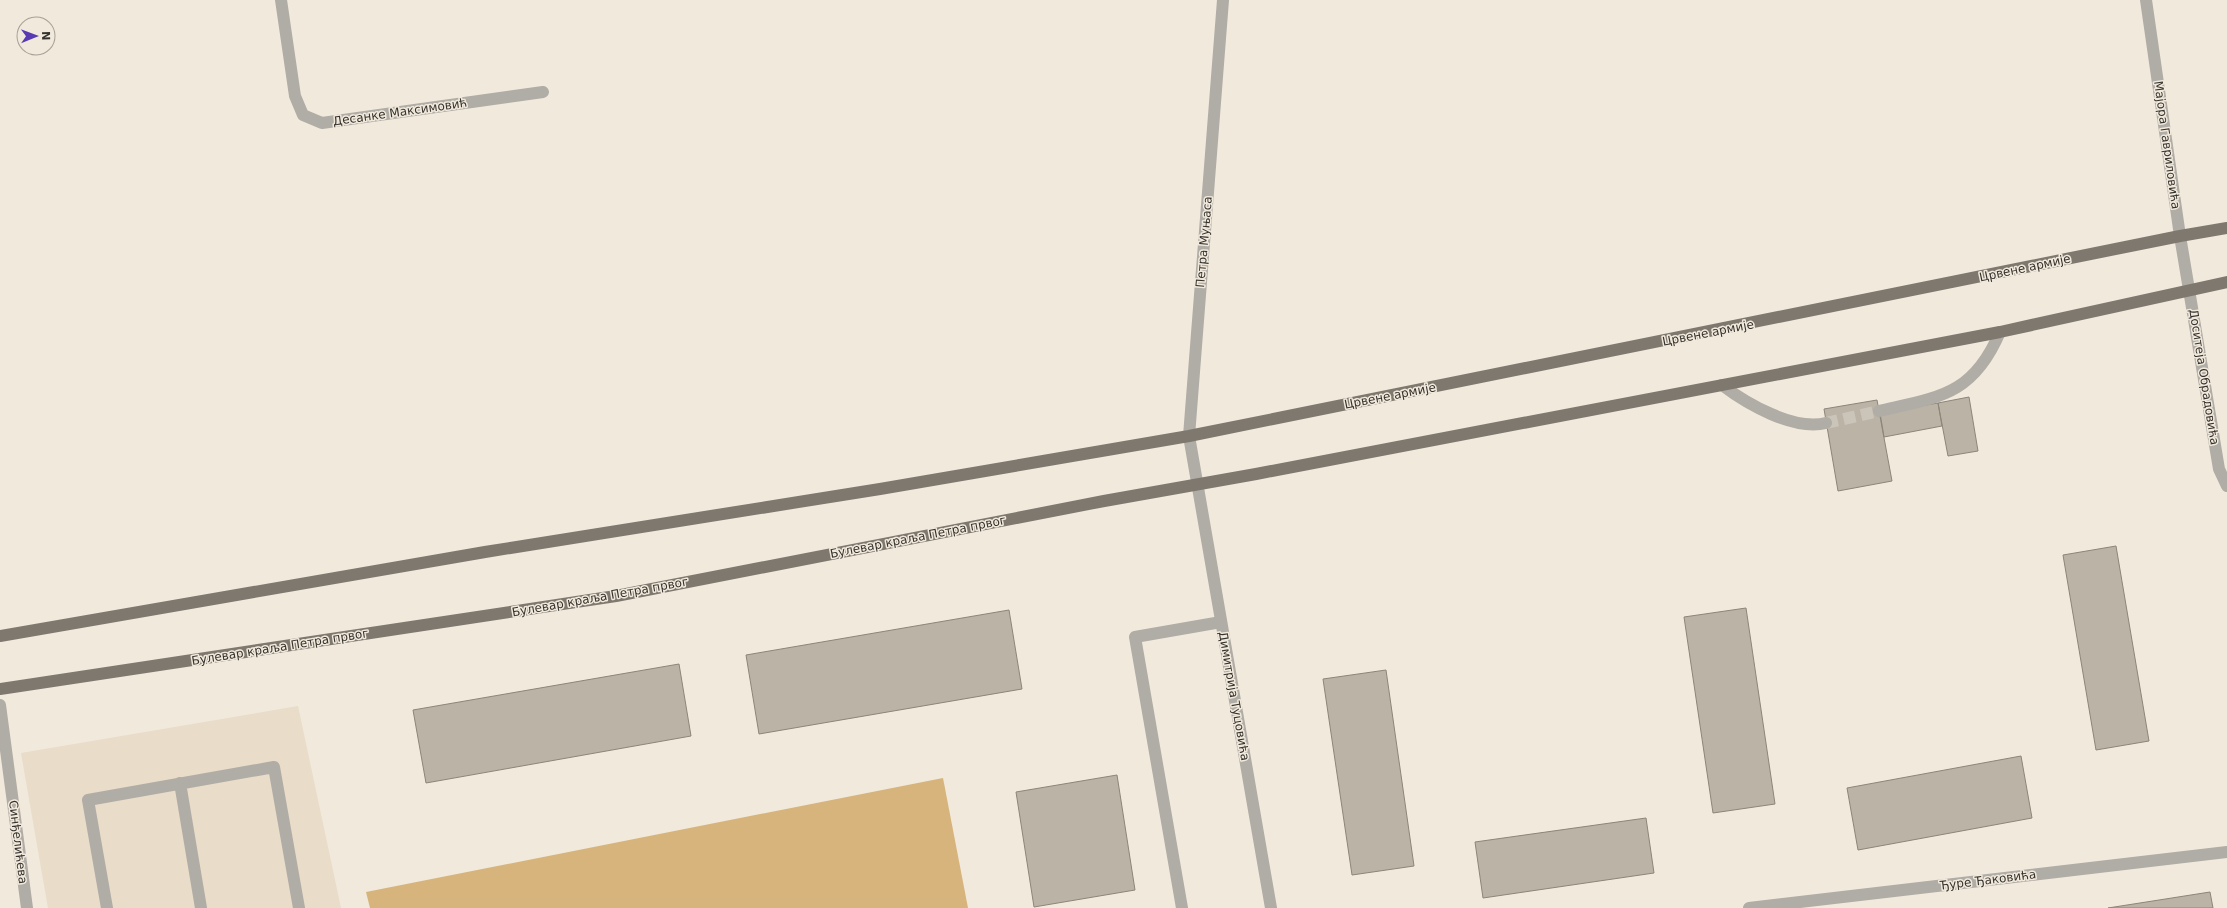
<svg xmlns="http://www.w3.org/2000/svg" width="2227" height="908" viewBox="0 0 2227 908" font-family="'DejaVu Sans',sans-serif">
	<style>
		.built { fill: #e9dcc9 }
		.green { fill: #d6b47c }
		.building { fill: #bbb3a6; stroke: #8c8579 }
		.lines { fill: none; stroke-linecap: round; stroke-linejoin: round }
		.minor-tunnel { stroke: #cbc4b9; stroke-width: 12; stroke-dasharray: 12 6; stroke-linecap: butt }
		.minor { stroke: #b0aca6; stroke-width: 12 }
		.major { stroke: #7f786f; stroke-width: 12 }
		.labels { text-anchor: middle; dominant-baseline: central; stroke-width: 3; stroke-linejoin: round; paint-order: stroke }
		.street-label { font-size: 12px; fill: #35322d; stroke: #f1e9dc }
	</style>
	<rect width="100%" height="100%" fill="#f1e9dc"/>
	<path class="built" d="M 298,706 L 341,908 L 48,908 L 21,753 Z"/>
	<path class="green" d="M 943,778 L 968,908 L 370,908 L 366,892 Z"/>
	<path class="building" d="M 1969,397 L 1978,451 L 1948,456 L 1938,403 Z
		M 1877,400 L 1892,481 L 1838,491 L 1824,409 Z
		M 1938,403 L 1942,426 L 1884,437 L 1880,413 Z
		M 2116,546 L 2149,741 L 2096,750 L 2063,555 Z
		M 1746,608 L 1775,804 L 1713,813 L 1684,617 Z
		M 1009,610 L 1022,689 L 759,734 L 746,655 Z
		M 679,664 L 691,736 L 426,783 L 413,710 Z
		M 1386,670 L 1414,866 L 1352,875 L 1323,679 Z
		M 2021,756 L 2032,818 L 1858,850 L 1847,788 Z
		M 1117,775 L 1135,890 L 1034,907 L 1016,792 Z
		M 1646,818 L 1654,873 L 1483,898 L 1475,842 Z
		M 2210,892 L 2213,908 L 2108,908 Z"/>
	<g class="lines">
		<path class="minor-tunnel" d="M 1826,423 L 1879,411"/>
		<path class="minor" d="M 281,0 L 295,96 L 303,115 L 322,123 L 543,92
			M 1223,0 L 1189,436 L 1271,908
			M 2146,0 L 2180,236 L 2219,469 L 2227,486
			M 1722,385 C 1747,404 1794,431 1826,423
			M 1879,411 C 1940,397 1973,395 2000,332
			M 0,705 L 27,908
			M 180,783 L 201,908
			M 107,908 L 88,800 L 274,767 L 299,908
			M 1182,908 L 1135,637 L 1221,622
			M 1749,908 L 2227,852"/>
		<path class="major" d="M 0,636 L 485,552 L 880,489 L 1189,436 L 2180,236 L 2227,228
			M 0,689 L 616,596 L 1104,501 L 1256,474 L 2000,332 L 2227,282"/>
	</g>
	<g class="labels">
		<g class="street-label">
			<text transform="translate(400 112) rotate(-8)">Десанке Максимовић</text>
			<text transform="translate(2167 145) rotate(82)">Мајора Гавриловића</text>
			<text transform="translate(1204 242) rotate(-85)">Петра Муњаса</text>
			<text transform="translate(2025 268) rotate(-12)">Црвене армије</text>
			<text transform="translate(1708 333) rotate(-11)">Црвене армије</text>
			<text transform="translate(2204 377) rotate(81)">Доситеја Обрадовића</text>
			<text transform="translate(1390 396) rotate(-11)">Црвене армије</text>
			<text transform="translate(918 537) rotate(-11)">Булевар краља Петра првог</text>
			<text transform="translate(600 597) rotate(-10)">Булевар краља Петра првог</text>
			<text transform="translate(280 647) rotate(-9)">Булевар краља Петра првог</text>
			<text transform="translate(1234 696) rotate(80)">Димитрија Туцовића</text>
			<text transform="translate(18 842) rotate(83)">Синђелићева</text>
			<text transform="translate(1988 880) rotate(-7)">Ђуре Ђаковића</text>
		</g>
	</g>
	<g transform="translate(36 36) rotate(89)"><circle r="19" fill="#f1e9dc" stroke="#a6a096"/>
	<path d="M0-3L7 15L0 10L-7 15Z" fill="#5a3ab2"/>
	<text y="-6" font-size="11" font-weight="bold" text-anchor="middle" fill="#35322d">N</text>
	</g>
</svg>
